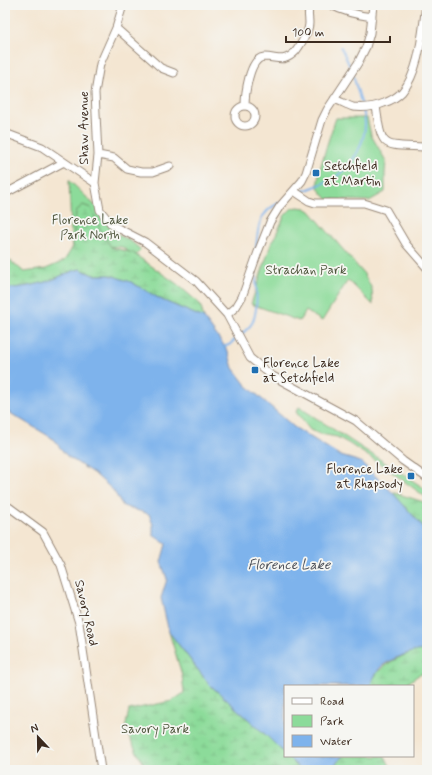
<svg xmlns="http://www.w3.org/2000/svg" width="432" height="775" viewBox="0 0 432 775" font-family="Mynerve,sans-serif">
	<style>
		.green { fill: #8cdb9a; stroke: #64825c }
		.wetland { fill: url(#wetland-marsh); stroke: #64825c }
		.water { fill: #7eb3ec; stroke: #5c6e85 }
		.lines { fill: none; stroke-linecap: round; stroke-linejoin: round }
		.stream { stroke: #7eb3ec; stroke-width: 2 }
		.minor-casing { stroke: #988878; stroke-width: 9 }
		.minor { stroke: #fff; stroke-width: 7 }
		.poi-dot { fill: #1f6fb2; stroke: #f6f6f2; stroke-width: 1.5 }
		.labels { text-anchor: middle; dominant-baseline: central; stroke-width: 3.5; stroke-linejoin: round; paint-order: stroke }
		.street-label { font-size: 13px; fill: #3b2a1e; stroke: #f6f6f2 }
		.poi-label { font-size: 13px; fill: #3b2a1e; stroke: #f6f6f2; text-anchor: start }
		.park-label { font-size: 13px; fill: #4f563d; stroke: #f6f6f2 }
		.water-label { font-size: 14px; font-style: italic; fill: #4f535c; stroke: #f6f6f2 }
	</style>
	<defs>
		<pattern id="wetland-marsh" width="20" height="14" patternUnits="userSpaceOnUse"><rect width="20" height="14" fill="#8cdb9a"/><path d="M1 5h8M5 5V1M11 12h8M15 12V8" fill="none" stroke="#7abc84"/></pattern>
	</defs>
	<rect width="100%" height="100%" fill="#f6f6f2"/>
	<filter id="ink" filterUnits="userSpaceOnUse"><feTurbulence type="fractalNoise" baseFrequency=".025" numOctaves="2"/><feDisplacementMap in="SourceGraphic" scale="8" xChannelSelector="R" yChannelSelector="G"/><feConvolveMatrix kernelMatrix="1 2 1 2 8 2 1 2 1" color-interpolation-filters="sRGB"/></filter>
	<filter id="wash" filterUnits="userSpaceOnUse"><feTurbulence type="fractalNoise" baseFrequency=".012" numOctaves="4" result="noise"/><feDisplacementMap in="SourceGraphic" scale="16" xChannelSelector="R" yChannelSelector="G"/><feGaussianBlur stdDeviation="0.9" result="paint"/><feColorMatrix in="noise" values="0 0 0 0 0 0 0 0 0 0 0 0 0 0 0 0 0 1.4 0 .05"/><feComposite in="paint" operator="in"/></filter>
	<g filter="url(#wash)">
		<rect width="100%" height="100%" fill="#f4e6d2"/>
		<path class="green" d="M 336,118 L 367,118 L 371,135 L 386,161 L 385,173 L 385,192 L 369,201 L 327,199 C 324,195 319,191 318,186 C 316,176 332,129 336,118 Z
			M 69,180 L 118,228 L 114,232 L 132,242 L 141,250 L 135,256 L 122,247 L 105,246 L 72,257 Z
			M 298,207 L 305,208 L 310,211 L 364,274 L 372,289 L 373,305 L 348,280 L 322,321 L 306,311 L 299,321 L 251,304 L 270,247 L 285,215 L 292,208 Z
			M 299,407 L 427,490 L 427,498 L 382,465 L 348,443 L 337,437 L 320,434 L 310,430 L 296,412 Z"/>
		<path class="wetland" d="M 83,205 L 91,208 L 101,231 L 111,247 L 133,253 L 177,284 L 200,304 L 204,318 L 162,300 L 131,282 L 110,275 L 93,275 L 80,269 C 71,271 63,275 54,279 C 42,284 17,289 5,288 L 5,256 L 24,272 L 46,269 L 64,261 L 73,247 L 76,211 Z
			M 392,492 L 427,503 L 427,531 Z
			M 169,632 L 209,684 L 267,736 L 285,754 L 285,756 L 287,756 L 301,770 L 148,770 L 139,756 L 125,729 L 129,710 L 172,701 L 184,693 L 182,675 Z
			M 420,649 L 427,650 L 427,675 L 420,674 L 404,686 L 370,686 C 377,664 400,657 420,649 Z
			M 343,756 L 385,756 L 392,770 L 330,770 Z"/>
		<path class="water" d="M 80,269 L 93,275 L 110,275 L 131,282 L 162,300 L 204,318 L 228,351 L 233,368 L 246,385 L 294,427 L 341,456 L 361,462 L 392,492 L 427,531 L 427,650 C 415,649 390,659 381,667 C 377,671 372,681 370,686 L 285,686 L 285,754 L 267,736 L 209,684 L 169,632 L 161,598 L 167,579 L 161,562 L 166,544 L 153,535 L 153,525 L 149,514 L 123,506 L 113,490 L 96,475 L 67,456 L 52,438 L 5,410 L 5,288 C 17,289 42,284 54,279 C 63,275 71,271 80,269 Z
			M 287,756 L 343,756 L 330,770 L 301,770 Z"/>
		<g class="lines">
			<path class="stream" d="M 341,47 L 351,69
				M 353,75 L 362,106
				M 301,192 C 313,187 327,183 337,176 C 357,161 370,134 363,110
				M 256,248 C 258,227 258,213 279,203
				M 225,346 L 229,345 C 236,338 244,333 250,326 C 260,315 256,282 255,268"/>
		</g>
	</g>
	<g filter="url(#ink)">
		<g class="lines">
			<g class="minor-casing">
				<path id="minor" d="M 331,5 C 344,12 357,15 372,17
					M 116,28 L 161,68 L 174,73
					M 334,99 C 340,101 347,105 353,107 C 363,108 375,107 384,103 C 390,101 397,97 402,92 C 420,71 422,32 426,5
					M235 116a10 10 0 1 1 20 0a10 10 0 1 1-20 0Z
					M 245,106 C 245,95 249,58 264,57 C 278,57 283,64 296,51 C 301,44 309,32 309,23 C 309,16 307,12 310,5
					M 376,106 C 382,149 381,145 423,147
					M 5,133 L 42,147 L 95,183 L 100,210 L 112,225 L 145,242 L 196,281 L 227,315 L 250,358 L 271,375 L 356,421 L 403,461 L 427,478
					M 98,155 L 114,158 L 127,169 L 141,172 L 153,172 L 170,166
					M 95,183 L 98,155 L 95,93 L 100,64 L 116,28 L 123,5
					M 294,191 L 309,201 L 315,203 L 364,203 L 386,210 L 406,244 L 427,268
					M 8,192 L 64,162
					M 227,315 L 236,307 L 242,297 L 258,252 L 270,222 L 280,206 L 302,181 L 306,173 L 322,120 L 327,110 L 358,63 L 366,47 L 370,33 L 373,5
					M 9,507 L 43,532 L 61,565 L 79,623 L 101,770"/>
			</g>
			<use href="#minor" class="minor"/>
		</g>
	</g>
	<g class="poi-dot">
		<rect x="312" y="169" width="8" height="8" rx="2"/>
		<rect x="251" y="366" width="8" height="8" rx="2"/>
		<rect x="407" y="472" width="8" height="8" rx="2"/>
	</g>
	<g class="labels">
		<g class="street-label">
			<text transform="translate(84 128) rotate(-90)">Shaw Avenue</text>
			<text transform="translate(86 613) rotate(77)">Savory Road</text>
		</g>
		<g class="poi-label">
			<text x="324" y="166">Setchfield<tspan x="324" dy="15">at Martin</tspan></text>
			<text x="263" y="363">Florence Lake<tspan x="263" dy="15">at Setchfield</tspan></text>
			<text x="403" y="469" text-anchor="end">Florence Lake<tspan x="403" dy="15">at Rhapsody</tspan></text>
		</g>
		<g class="park-label">
			<text x="90" y="220">Florence Lake<tspan x="90" dy="15">Park North</tspan></text>
			<text x="306" y="270">Strachan Park</text>
			<text x="155" y="729">Savory Park</text>
		</g>
		<g class="water-label">
			<text x="289" y="565">Florence Lake</text>
		</g>
	</g>
	<rect width="432" height="775" fill="none" stroke="#f6f6f2" stroke-width="20"/>
	<rect x="284" y="685" width="130" height="72" fill="#f6f6f2" stroke="#aba49d"/>
	<rect x="292" y="698" width="20" height="6" fill="#ffffff" stroke="#aba49d"/>
	<text x="320" y="705" font-size="12" fill="#3b2a1e">Road</text>
	<rect x="292" y="715" width="20" height="12" fill="#8cdb9a" stroke="#aba49d"/>
	<text x="320" y="725" font-size="12" fill="#3b2a1e">Park</text>
	<rect x="292" y="735" width="20" height="12" fill="#7eb3ec" stroke="#aba49d"/>
	<text x="320" y="745" font-size="12" fill="#3b2a1e">Water</text>
	<g transform="translate(38 737) rotate(338)" stroke="#f6f6f2" stroke-width="3" paint-order="stroke">
	<path d="M0-3L7 15L0 10L-7 15Z" fill="#3b2a1e"/>
	<text y="-6" font-size="11" font-weight="bold" text-anchor="middle" fill="#3b2a1e">N</text>
	</g>
	<path d="M286 36v6h104v-6" fill="none" stroke="#3b2a1e" stroke-width="2"/>
	<text x="292" y="36" font-size="12" fill="#3b2a1e" stroke="#f6f6f2" stroke-width="3" paint-order="stroke">100 m</text>
</svg>
